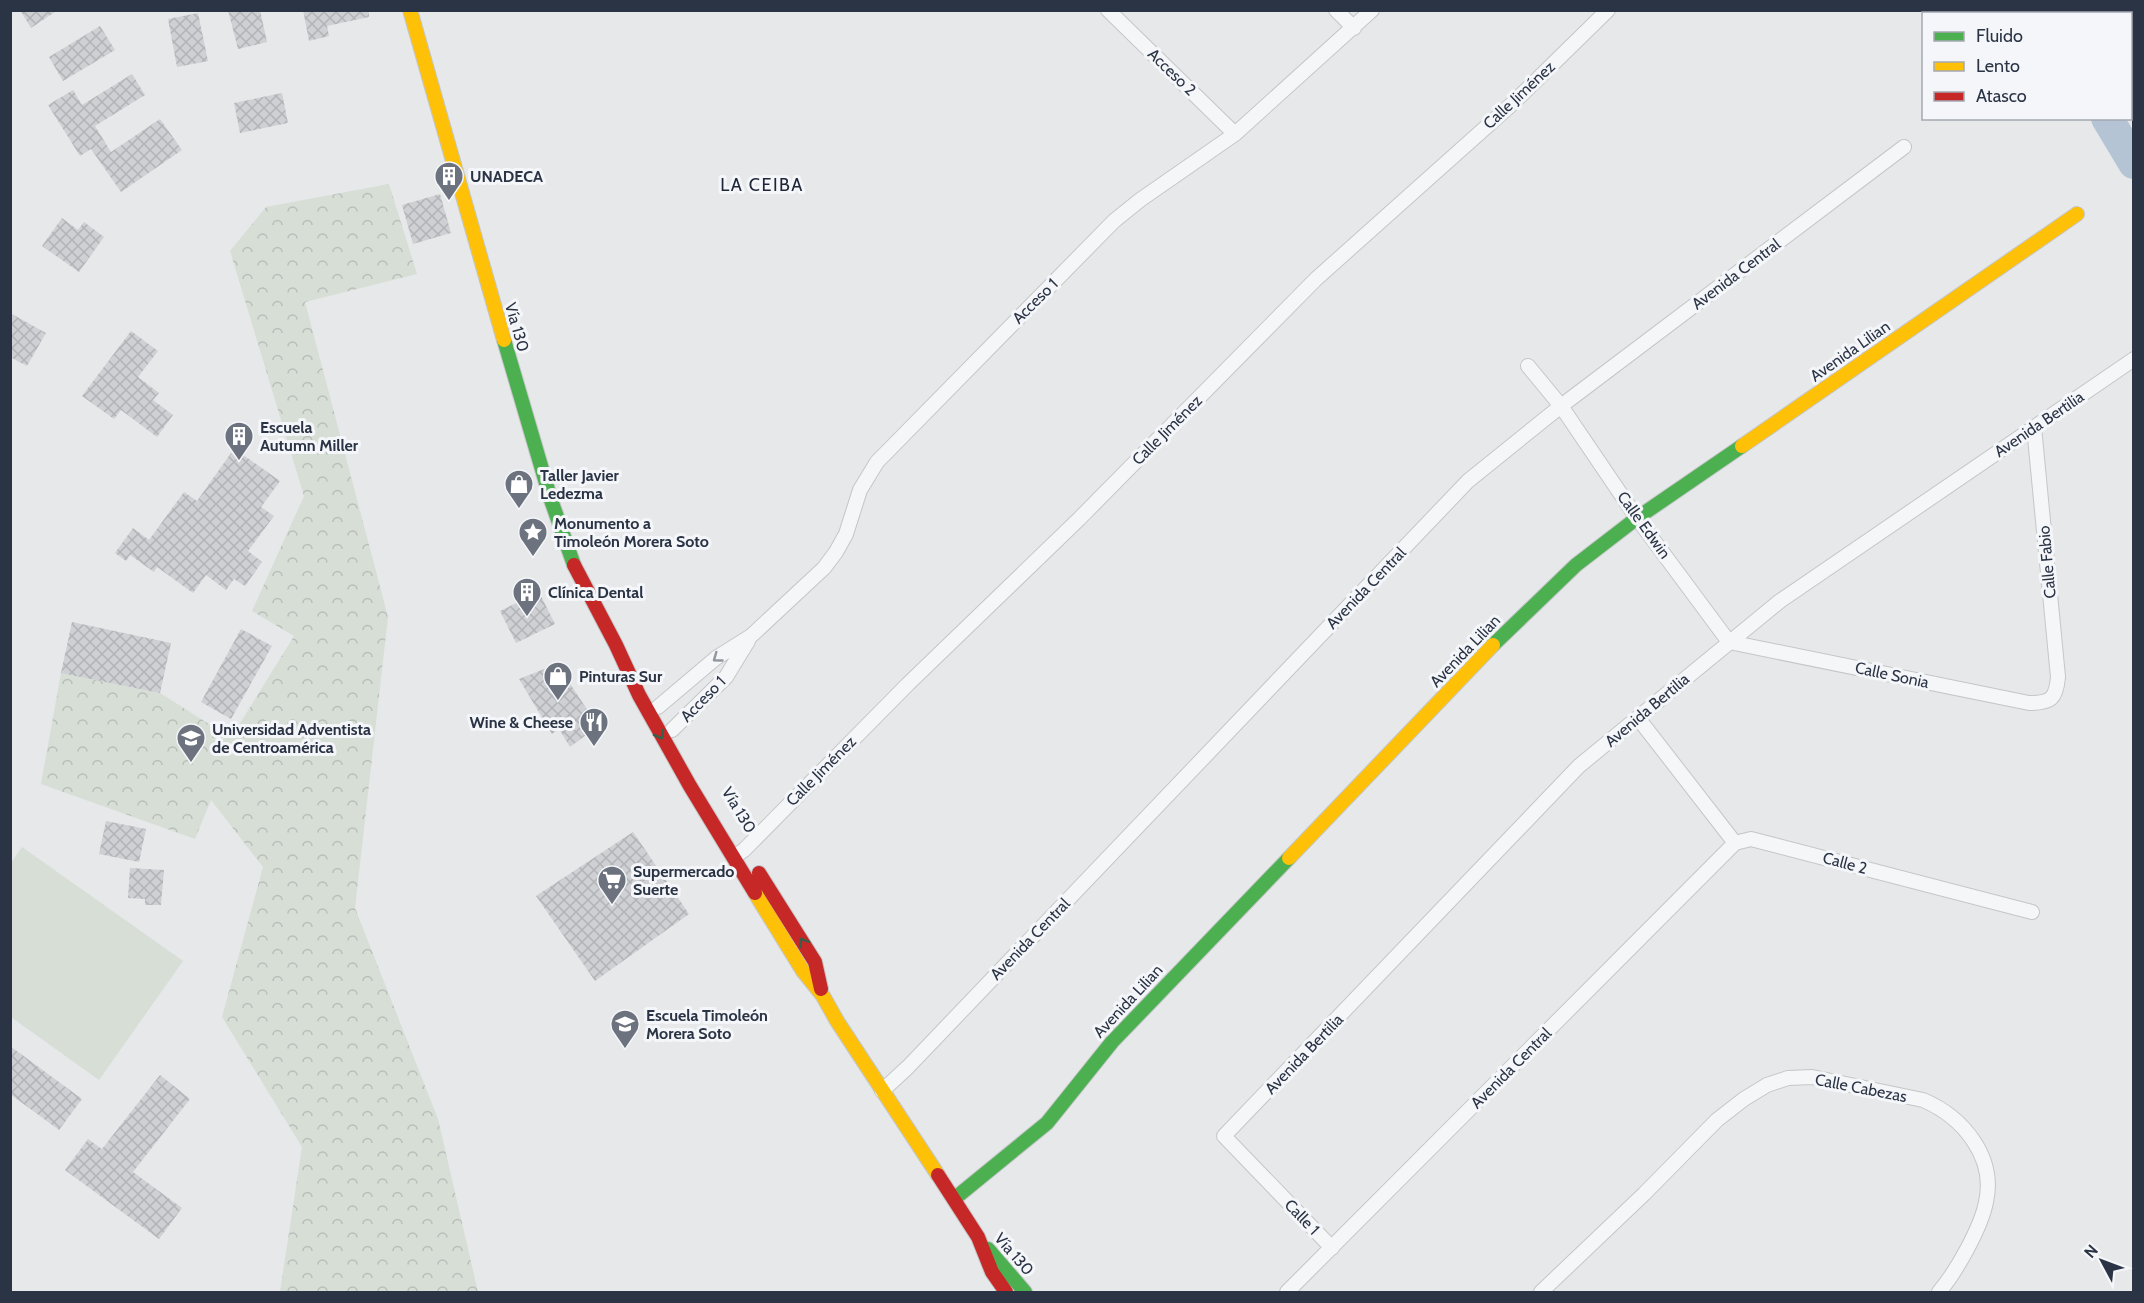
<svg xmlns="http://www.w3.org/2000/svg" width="2144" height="1303" viewBox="0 0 2144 1303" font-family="Cabin,sans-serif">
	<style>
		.forest { fill: url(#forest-crowns) }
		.green { fill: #d6ded6 }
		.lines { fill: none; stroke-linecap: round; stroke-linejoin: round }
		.river { stroke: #b4c4d5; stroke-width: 32 }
		.building { fill: url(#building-cross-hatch) }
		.street-casing { stroke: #c4c6c8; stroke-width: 16 }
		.fast-casing { stroke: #c4c6c8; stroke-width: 16 }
		.slow-casing { stroke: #c4c6c8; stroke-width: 16 }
		.jam-casing { stroke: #c4c6c8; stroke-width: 16 }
		.street { stroke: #f5f6f7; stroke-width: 14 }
		.fast { stroke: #4caf50; stroke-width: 14 }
		.slow { stroke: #ffc107; stroke-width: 14 }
		.jam { stroke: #c62828; stroke-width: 14 }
		.oneway { stroke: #90959e }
		.oneway2 { stroke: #375f49 }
		.labels { text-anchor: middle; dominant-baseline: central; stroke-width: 6; stroke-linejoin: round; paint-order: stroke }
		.street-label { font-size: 16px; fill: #2b3445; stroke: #f4f6f9 }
		.poi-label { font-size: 16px; font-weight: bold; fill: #2b3445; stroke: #f4f6f9; text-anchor: start }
		.neighbourhood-label { font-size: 18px; letter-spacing: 1.5px; fill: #1d2536; stroke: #f4f6f9 }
	</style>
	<defs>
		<pattern id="forest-crowns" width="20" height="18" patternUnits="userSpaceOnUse" patternTransform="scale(1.5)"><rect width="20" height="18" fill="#d6ded6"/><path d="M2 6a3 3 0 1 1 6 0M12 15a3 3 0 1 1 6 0" fill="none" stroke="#b8bfb9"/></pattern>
		<pattern id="building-cross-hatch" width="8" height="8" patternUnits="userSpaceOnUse" patternTransform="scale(1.5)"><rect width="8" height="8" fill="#ced0d3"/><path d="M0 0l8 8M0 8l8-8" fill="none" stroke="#b1b3b6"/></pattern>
	</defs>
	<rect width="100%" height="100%" fill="#e6e8ea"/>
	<path class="forest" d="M 389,184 L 417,274 L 305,302 L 388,617 L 355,908 L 438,1119 L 478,1292 L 280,1292 L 302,1147 L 222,1017 L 263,867 L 211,800 L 195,839 L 41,784 L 61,673 L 160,693 L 231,738 L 294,636 L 252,611 L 304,496 L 230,251 L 266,207 Z"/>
	<path class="green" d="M 22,847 L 183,961 L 99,1080 L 11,1017 L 11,863 Z"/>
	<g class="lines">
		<path class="river" d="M 2079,14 L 2079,10
			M 2107,118 L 2134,163"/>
	</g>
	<path class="building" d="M 20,10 L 58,10 L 31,28 Z
		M 228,10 L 260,10 L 267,42 L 238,49 Z
		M 303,10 L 369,10 L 369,17 L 327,26 L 329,36 L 309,41 Z
		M 198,13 L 208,61 L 177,67 L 168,19 Z
		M 100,26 L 115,50 L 63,81 L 49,57 Z
		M 132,74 L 145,95 L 95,126 L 111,152 L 160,119 L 182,150 L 121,192 L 91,149 L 80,156 L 48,105 L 73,90 L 82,105 Z
		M 282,93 L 288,123 L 240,133 L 234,103 Z
		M 440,194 L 451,233 L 413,244 L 402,205 Z
		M 62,218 L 78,230 L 84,222 L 104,237 L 79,272 L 42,246 Z
		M 10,313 L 46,333 L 27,366 L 10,357 Z
		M 131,331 L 158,351 L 138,377 L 159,393 L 153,400 L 173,415 L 157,437 L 121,410 L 114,419 L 82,396 Z
		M 239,452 L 280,481 L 261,507 L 274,516 L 248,551 L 262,562 L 245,586 L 234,579 L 226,590 L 206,575 L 193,593 L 157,567 L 154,572 L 130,555 L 126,561 L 115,553 L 133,528 L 149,540 L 184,492 L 197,501 L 231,453 L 236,457 Z
		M 539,592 L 555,624 L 516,643 L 500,611 Z
		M 72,622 L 171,643 L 160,693 L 61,673 Z
		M 241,629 L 272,646 L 231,719 L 201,702 Z
		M 557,664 L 598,726 L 570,747 L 559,729 L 552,734 L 519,679 Z
		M 106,821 L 146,829 L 139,862 L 99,854 Z
		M 633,832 L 689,914 L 595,981 L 536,896 Z
		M 130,868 L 164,870 L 161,905 L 145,905 L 145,899 L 128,898 Z
		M 10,1046 L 82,1099 L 59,1130 L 10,1094 Z
		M 160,1075 L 190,1099 L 133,1172 L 182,1208 L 159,1239 L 65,1170 L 88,1139 L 102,1149 Z"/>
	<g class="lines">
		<g class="street-casing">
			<path id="street" d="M 1108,10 L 1235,134
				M 1336,10 L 1354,28
				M 1528,366 L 1561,406 L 1637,518 L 1729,642 L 2029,703 C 2051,703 2056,699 2058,677 L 2034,427
				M 658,707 L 716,658 L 751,636 L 824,568 L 836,552 L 846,534 L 860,490 L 877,462 L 1114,221 L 1140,200 L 1235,134 L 1372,10
				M 1638,718 L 1735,843 L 1751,839 L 2032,912
				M 672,730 L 726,677 L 748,641
				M 734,857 L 744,850 L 908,684 L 1079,519 L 1316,279 L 1513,103 L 1608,10
				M 882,1091 L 908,1067 L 1468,481 L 1561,406 L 1904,147
				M 1332,1248 L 1224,1136 L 1579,766 L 1780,601 L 2134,359
				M 1287,1292 L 1735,843
				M 1541,1292 L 1644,1194 L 1717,1120 L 1744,1099 L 1767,1085 L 1788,1078 L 1812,1077 L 1923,1100 C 1963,1117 1996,1157 1986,1202 C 1981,1228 1956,1272 1939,1292"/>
		</g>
		<g class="fast-casing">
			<path id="fast" d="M 504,340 L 551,500 L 574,565
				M 1493,645 L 1576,565 L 1637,518 L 1742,446
				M 954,1199 L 1047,1123 L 1112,1042 L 1289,858
				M 988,1249 L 1025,1292"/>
		</g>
		<g class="slow-casing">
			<path id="slow" d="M 410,10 L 504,340
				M 1742,446 L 2077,214
				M 1289,858 L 1493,645
				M 755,893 L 803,971 L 823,996 L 837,1021 L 938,1175"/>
		</g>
		<g class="jam-casing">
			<path id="jam" d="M 574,565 L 616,645 L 639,695 L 690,786 L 755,893
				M 759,873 L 815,962 L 821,989
				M 938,1175 L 978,1237 L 992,1272 L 1006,1292"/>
		</g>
		<use href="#street" class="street"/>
		<use href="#fast" class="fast"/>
		<use href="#slow" class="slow"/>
		<use href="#jam" class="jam"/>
	</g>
	<defs><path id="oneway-chevron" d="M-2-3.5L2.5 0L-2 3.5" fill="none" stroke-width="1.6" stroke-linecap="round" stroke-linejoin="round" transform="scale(1.5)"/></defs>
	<use class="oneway" href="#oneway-chevron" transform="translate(717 658) rotate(144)"/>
	<g class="oneway2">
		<use href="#oneway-chevron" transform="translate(660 735) rotate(61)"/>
		<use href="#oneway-chevron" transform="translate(803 942) rotate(-122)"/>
	</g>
	<defs>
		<g id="building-pin" transform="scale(1.5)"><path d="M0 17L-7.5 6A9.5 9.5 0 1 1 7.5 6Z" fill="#6c737f" stroke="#f4f6f9"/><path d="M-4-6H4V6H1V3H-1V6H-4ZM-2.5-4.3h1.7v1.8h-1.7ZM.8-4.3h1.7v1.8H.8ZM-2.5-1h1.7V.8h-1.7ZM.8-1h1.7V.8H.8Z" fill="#fff"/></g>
		<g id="shop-pin" transform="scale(1.5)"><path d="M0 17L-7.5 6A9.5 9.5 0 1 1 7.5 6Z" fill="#6c737f" stroke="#f4f6f9"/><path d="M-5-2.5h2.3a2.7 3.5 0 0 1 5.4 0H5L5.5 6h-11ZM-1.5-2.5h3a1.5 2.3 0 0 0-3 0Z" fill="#fff"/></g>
		<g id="sight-pin" transform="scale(1.5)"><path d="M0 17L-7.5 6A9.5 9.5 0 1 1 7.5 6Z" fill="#6c737f" stroke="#f4f6f9"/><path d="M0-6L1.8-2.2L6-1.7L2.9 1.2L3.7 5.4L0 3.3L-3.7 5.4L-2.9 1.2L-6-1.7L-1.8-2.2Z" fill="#fff"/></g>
		<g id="restaurant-pin" transform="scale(1.5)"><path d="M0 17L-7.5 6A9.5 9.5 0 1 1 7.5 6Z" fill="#6c737f" stroke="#f4f6f9"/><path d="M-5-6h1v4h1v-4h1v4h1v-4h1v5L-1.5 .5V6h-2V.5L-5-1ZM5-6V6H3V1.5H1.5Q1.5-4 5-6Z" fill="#fff"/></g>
		<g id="university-pin" transform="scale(1.5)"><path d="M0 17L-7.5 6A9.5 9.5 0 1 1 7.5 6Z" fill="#6c737f" stroke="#f4f6f9"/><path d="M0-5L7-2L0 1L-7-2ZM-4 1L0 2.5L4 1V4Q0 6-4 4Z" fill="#fff"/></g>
		<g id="supermarket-pin" transform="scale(1.5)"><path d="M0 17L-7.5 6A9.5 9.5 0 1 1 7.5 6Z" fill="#6c737f" stroke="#f4f6f9"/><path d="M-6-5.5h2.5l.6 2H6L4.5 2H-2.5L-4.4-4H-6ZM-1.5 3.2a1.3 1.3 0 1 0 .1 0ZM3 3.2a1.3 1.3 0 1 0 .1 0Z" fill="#fff"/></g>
		<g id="school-pin" transform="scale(1.5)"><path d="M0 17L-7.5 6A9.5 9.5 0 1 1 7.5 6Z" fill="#6c737f" stroke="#f4f6f9"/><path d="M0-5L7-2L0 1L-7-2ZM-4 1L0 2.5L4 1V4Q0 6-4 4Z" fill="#fff"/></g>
	</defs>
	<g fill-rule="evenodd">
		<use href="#building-pin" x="449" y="176"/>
		<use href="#building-pin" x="239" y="436"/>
		<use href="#shop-pin" x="519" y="484"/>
		<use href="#sight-pin" x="533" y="532"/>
		<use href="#building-pin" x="527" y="592"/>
		<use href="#shop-pin" x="558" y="676"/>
		<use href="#restaurant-pin" x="594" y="722"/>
		<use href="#university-pin" x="191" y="738"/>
		<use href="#supermarket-pin" x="612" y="880"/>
		<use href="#school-pin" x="625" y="1024"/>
	</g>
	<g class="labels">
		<g class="street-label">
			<text transform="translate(1172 72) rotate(44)">Acceso 2</text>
			<text transform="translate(1519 95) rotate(-43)">Calle Jiménez</text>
			<text transform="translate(1736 274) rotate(-37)">Avenida Central</text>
			<text transform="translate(1035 301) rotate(-45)">Acceso 1</text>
			<text transform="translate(517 327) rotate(74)">Vía 130</text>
			<text transform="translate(1850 351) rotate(-35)">Avenida Lilian</text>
			<text transform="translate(2039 424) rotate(-34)">Avenida Bertilia</text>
			<text transform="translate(1167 430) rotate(-45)">Calle Jiménez</text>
			<text transform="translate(1644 525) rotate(54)">Calle Edwin</text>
			<text transform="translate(2047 562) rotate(-95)">Calle Fabio</text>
			<text transform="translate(1366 588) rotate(-46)">Avenida Central</text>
			<text transform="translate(1465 651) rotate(-46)">Avenida Lilian</text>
			<text transform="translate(1892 675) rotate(12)">Calle Sonia</text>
			<text transform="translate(703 699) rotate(-46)">Acceso 1</text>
			<text transform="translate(1647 710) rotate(-40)">Avenida Bertilia</text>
			<text transform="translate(821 771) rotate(-45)">Calle Jiménez</text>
			<text transform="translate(739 810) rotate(59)">Vía 130</text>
			<text transform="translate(1845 863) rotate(15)">Calle 2</text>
			<text transform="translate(1030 939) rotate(-46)">Avenida Central</text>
			<text transform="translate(1128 1001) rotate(-47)">Avenida Lilian</text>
			<text transform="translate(1304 1054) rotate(-46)">Avenida Bertilia</text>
			<text transform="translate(1511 1068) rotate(-45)">Avenida Central</text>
			<text transform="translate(1861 1088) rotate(11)">Calle Cabezas</text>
			<text transform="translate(1302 1217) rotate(46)">Calle 1</text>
			<text transform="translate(1014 1254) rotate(49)">Vía 130</text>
		</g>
		<g class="poi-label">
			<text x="470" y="176">UNADECA</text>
			<text x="260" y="427">Escuela<tspan x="260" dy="18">Autumn Miller</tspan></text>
			<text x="540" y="475">Taller Javier<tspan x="540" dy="18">Ledezma</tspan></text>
			<text x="554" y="523">Monumento a<tspan x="554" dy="18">Timoleón Morera Soto</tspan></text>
			<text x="548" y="592">Clínica Dental</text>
			<text x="579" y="676">Pinturas Sur</text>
			<text x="573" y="722" text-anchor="end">Wine &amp; Cheese</text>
			<text x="212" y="729">Universidad Adventista<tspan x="212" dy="18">de Centroamérica</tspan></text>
			<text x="633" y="871">Supermercado<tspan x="633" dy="18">Suerte</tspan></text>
			<text x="646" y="1015">Escuela Timoleón<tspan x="646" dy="18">Morera Soto</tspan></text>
		</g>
		<g class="neighbourhood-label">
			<text x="762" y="185">LA CEIBA</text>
		</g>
	</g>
	<rect width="2144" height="1303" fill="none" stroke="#2b3445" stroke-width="24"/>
	<rect x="1922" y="12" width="210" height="108" fill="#f4f6f9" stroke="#a4a8b1" stroke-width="1.5"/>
	<rect x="1934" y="32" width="30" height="9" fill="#4caf50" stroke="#a4a8b1" stroke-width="1.5"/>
	<text x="1976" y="42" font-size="18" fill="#2b3445">Fluido</text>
	<rect x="1934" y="62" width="30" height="9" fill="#ffc107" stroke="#a4a8b1" stroke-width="1.5"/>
	<text x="1976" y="72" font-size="18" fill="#2b3445">Lento</text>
	<rect x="1934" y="92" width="30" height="9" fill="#c62828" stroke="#a4a8b1" stroke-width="1.5"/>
	<text x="1976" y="102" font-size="18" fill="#2b3445">Atasco</text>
	<g transform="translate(2102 1261) rotate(311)" stroke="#f4f6f9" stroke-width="4.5" paint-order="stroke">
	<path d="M0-4.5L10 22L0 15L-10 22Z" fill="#2b3445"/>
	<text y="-9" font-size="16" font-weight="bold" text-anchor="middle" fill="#2b3445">N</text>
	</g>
</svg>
